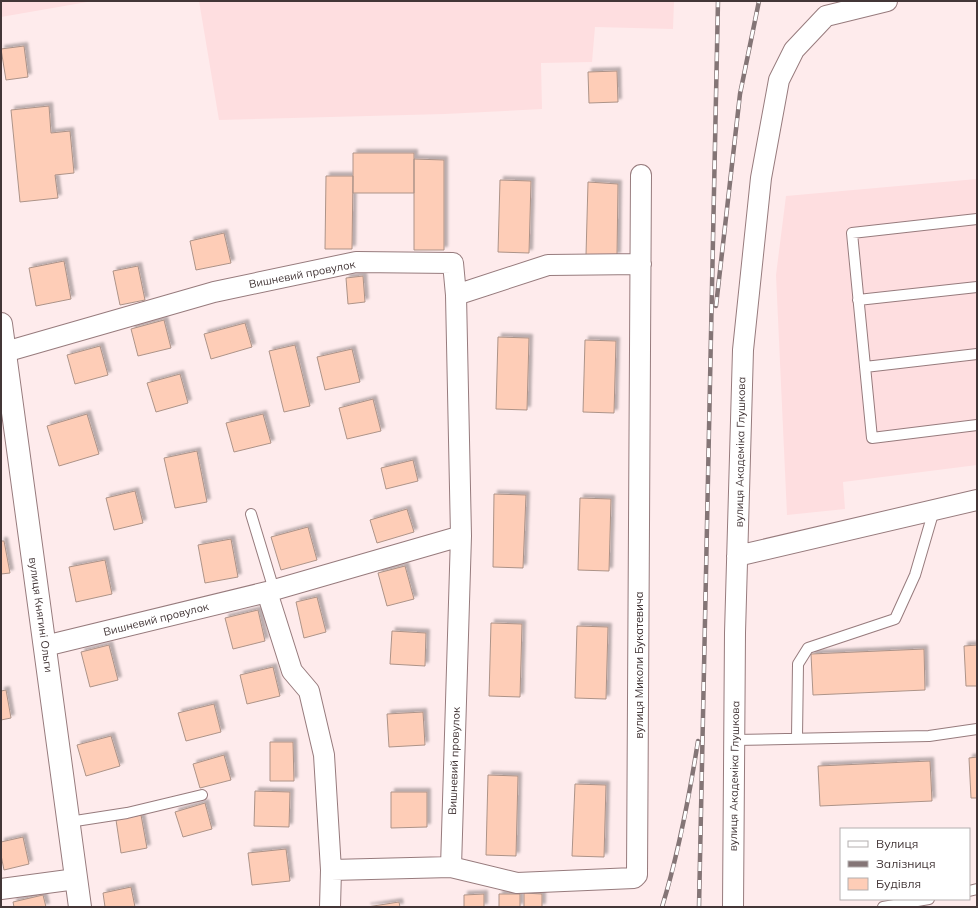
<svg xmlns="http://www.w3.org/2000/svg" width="978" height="908" viewBox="0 0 978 908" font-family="Mulish,sans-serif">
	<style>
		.built { fill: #fedee0 }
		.building { fill: #fecdb7; stroke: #ad9388; filter: url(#shadow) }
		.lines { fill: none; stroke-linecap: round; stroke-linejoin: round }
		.service-casing { stroke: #977b7d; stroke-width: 12 }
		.minor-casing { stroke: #977b7d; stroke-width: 22 }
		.tertiary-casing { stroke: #977b7d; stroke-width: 24 }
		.service { stroke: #fff; stroke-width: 10 }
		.minor { stroke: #fff; stroke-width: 20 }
		.tertiary { stroke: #fff; stroke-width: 22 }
		.rail-casing { stroke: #847576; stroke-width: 4.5 }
		.rail { stroke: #fff; stroke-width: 3; stroke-dasharray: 9; stroke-linecap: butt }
		.labels { text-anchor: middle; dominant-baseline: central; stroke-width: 4; stroke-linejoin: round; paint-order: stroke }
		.street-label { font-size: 11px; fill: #433637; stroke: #fff }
	</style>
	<defs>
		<filter id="shadow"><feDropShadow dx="3.5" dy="-3.5" stdDeviation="1" flood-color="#0004"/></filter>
	</defs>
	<rect width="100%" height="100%" fill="#feebec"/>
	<path class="built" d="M 1,1 L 93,1 L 1,17 Z
		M 199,1 L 674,1 L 673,29 L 595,27 L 592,62 L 541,63 L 542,109 L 445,114 L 219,120 Z
		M 977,179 L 977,465 L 843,482 L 845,509 L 787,515 L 776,275 L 786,196 Z"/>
	<path class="building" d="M 24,46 L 28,77 L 6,80 L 1,49 Z
		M 617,71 L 618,102 L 589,103 L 588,72 Z
		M 49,106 L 51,133 L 70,131 L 74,173 L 55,175 L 58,198 L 20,202 L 11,110 Z
		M 353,153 L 414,153 L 414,193 L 353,193 Z
		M 414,159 L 444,160 L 444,250 L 414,250 Z
		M 326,176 L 353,176 L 352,249 L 325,249 Z
		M 500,180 L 531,181 L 529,253 L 498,252 Z
		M 588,182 L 618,184 L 617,256 L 586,255 Z
		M 224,233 L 231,263 L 196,270 L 190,241 Z
		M 64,261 L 71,299 L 36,306 L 29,268 Z
		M 138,266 L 145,300 L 120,305 L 113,271 Z
		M 363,276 L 365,302 L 348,304 L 346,278 Z
		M 164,320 L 171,348 L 138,356 L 131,329 Z
		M 245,323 L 252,347 L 211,359 L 204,334 Z
		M 498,337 L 529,338 L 527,410 L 496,409 Z
		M 585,340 L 616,341 L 614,413 L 583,412 Z
		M 295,345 L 310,406 L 284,412 L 269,351 Z
		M 100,346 L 108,375 L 75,384 L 67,355 Z
		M 352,349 L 360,382 L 325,390 L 317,357 Z
		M 180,374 L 188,403 L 156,412 L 147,383 Z
		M 373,399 L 381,431 L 347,439 L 339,408 Z
		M 87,414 L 99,454 L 59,466 L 47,426 Z
		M 263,414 L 271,443 L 234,452 L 226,423 Z
		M 197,451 L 207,502 L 175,508 L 164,458 Z
		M 413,460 L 418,481 L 386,489 L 381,468 Z
		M 135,491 L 143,523 L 114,530 L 106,498 Z
		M 494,494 L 526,495 L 523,568 L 493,567 Z
		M 580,498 L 611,499 L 609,571 L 578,570 Z
		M 407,509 L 414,532 L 377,543 L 370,520 Z
		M 308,527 L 317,560 L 281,570 L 271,537 Z
		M 231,539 L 238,577 L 205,583 L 198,545 Z
		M 1,541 L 4,541 L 10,573 L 1,574 Z
		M 105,560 L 112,594 L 76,602 L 69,567 Z
		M 405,566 L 414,599 L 387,606 L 378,573 Z
		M 317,597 L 326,632 L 304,638 L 296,602 Z
		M 258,610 L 265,641 L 233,649 L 225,618 Z
		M 491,623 L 522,624 L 520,697 L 489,696 Z
		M 577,626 L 608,627 L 606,699 L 575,698 Z
		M 392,631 L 426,633 L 425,666 L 390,664 Z
		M 109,645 L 118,680 L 90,687 L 81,652 Z
		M 977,645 L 977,686 L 966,686 L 964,646 Z
		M 924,649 L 925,690 L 813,695 L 811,654 Z
		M 273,667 L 280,696 L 247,704 L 240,675 Z
		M 6,690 L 11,718 L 1,720 L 1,691 Z
		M 214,704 L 221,732 L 186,741 L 178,713 Z
		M 423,712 L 425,745 L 389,747 L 387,714 Z
		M 111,736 L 120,766 L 86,776 L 77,745 Z
		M 270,742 L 293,742 L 294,781 L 270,781 Z
		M 224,755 L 231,780 L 200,788 L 193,764 Z
		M 977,757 L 977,798 L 971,798 L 969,758 Z
		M 930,761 L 932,801 L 820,806 L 818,766 Z
		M 488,775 L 518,776 L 516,856 L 486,855 Z
		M 575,784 L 606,785 L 604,857 L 572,856 Z
		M 255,791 L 290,792 L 289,827 L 254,826 Z
		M 391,792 L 427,792 L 427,827 L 391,828 Z
		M 205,803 L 212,829 L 183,837 L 175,812 Z
		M 141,815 L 147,848 L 121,853 L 116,820 Z
		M 23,837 L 29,864 L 4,870 L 1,855 L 1,842 Z
		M 286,849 L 290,881 L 252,885 L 248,853 Z
		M 131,887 L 135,907 L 105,907 L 103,893 Z
		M 524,893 L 542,894 L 542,907 L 524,907 Z
		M 484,894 L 484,907 L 464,907 L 464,895 Z
		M 499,894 L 520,894 L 520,907 L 499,907 Z
		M 43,895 L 46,907 L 14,907 L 13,902 Z
		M 399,902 L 400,907 L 367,907 Z"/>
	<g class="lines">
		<g class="service-casing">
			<path id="service" d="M 977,219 L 852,233 L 872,438 L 977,425
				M 858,300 L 977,287
				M 865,367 L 977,354
				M 251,514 L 274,590
				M 797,737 L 798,664 L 808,648 L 895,619 L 915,575 L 934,510
				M 734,740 L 929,736 L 977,729
				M 69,822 L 127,813 L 202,795
				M 969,891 L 977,889
				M 883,907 L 929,899"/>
		</g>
		<g class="minor-casing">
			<path id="minor" d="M 456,295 L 548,265 L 641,264
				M 5,352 L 214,292 L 356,262 L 453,263 L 456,295 L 461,536 L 451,867 L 331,870
				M 737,556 L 977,500
				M 267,592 L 292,671 L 309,691 L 324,755 L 331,870 L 330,907
				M 45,646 L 267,592 L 461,536
				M 451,867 L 517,883 L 634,878 L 637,875 L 641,175
				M 1,889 L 76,879
				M 733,907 L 735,633 L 743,350 L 761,178 L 779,80 L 794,50 L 826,16 L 887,1"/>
		</g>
		<g class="tertiary-casing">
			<path id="tertiary" d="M 1,324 L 80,907"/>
		</g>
		<use href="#service" class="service"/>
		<use href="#minor" class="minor"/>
		<use href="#tertiary" class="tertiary"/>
		<g class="rail-casing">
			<path id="rail" d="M 716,306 L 740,94 L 759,1
				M 662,907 C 679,852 689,798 698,741
				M 699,907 L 718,1"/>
		</g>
		<use href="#rail" class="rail"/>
	</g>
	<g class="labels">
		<g class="street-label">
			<text transform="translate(302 274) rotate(-11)">Вишневий провулок</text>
			<text transform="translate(740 452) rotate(-89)">вулиця Академіка Глушкова</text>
			<text transform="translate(41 615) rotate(82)">вулиця Княгині Ольги</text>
			<text transform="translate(156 619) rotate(-14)">Вишневий провулок</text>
			<text transform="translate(639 665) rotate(-90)">вулиця Миколи Букатевича</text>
			<text transform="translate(454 761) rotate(-88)">Вишневий провулок</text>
			<text transform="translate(734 776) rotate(-89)">вулиця Академіка Глушкова</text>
		</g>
	</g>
	<rect width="978" height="908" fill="none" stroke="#433637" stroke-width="4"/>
	<rect x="840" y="828" width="130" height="72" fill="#ffffff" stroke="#b4afaf"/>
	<rect x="848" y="841" width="20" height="6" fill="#ffffff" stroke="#b4afaf"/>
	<text x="876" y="848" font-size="12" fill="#433637">Вулиця</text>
	<rect x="848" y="861" width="20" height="6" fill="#847576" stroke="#b4afaf"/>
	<text x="876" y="868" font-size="12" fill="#433637">Залізниця</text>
	<rect x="848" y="878" width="20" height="12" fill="#fecdb7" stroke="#b4afaf"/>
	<text x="876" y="888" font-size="12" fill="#433637">Будівля</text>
</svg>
